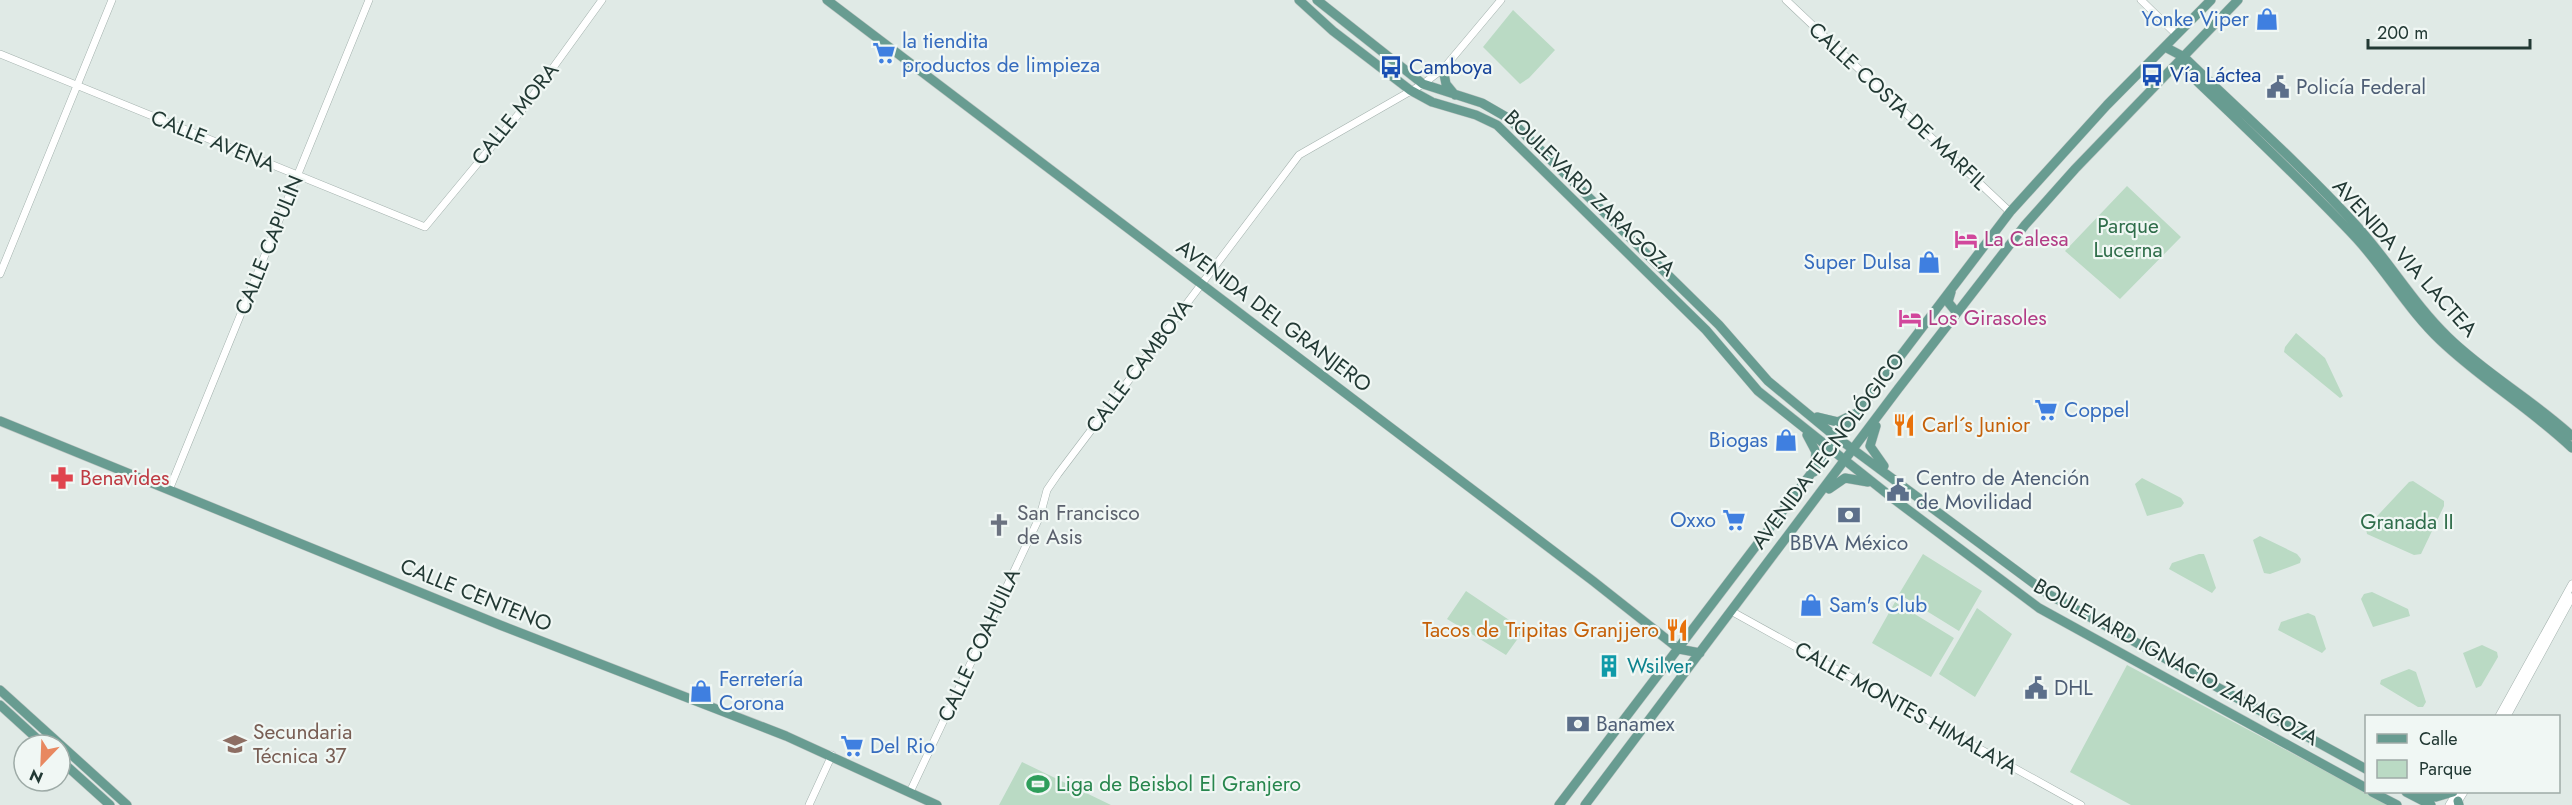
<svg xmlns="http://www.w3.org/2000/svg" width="2572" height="805" viewBox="0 0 2572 805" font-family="Jost,sans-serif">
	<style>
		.green { fill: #badac4 }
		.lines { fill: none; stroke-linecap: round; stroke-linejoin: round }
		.minor-casing { stroke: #a3b1ad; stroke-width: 8 }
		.major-casing { stroke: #bdc4c2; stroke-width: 10 }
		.minor { stroke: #fff; stroke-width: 7 }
		.major { stroke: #689c91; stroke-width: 9 }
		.labels { text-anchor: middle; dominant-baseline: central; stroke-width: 4.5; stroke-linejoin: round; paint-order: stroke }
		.shop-label { font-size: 21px; fill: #366cbe; stroke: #f0f7f4; text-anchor: start }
		.transit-label { font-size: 21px; fill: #164399; stroke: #f0f7f4; text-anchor: start }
		.service-label { font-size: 21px; fill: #4e5e75; stroke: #f0f7f4; text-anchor: start }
		.street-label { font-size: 21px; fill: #223934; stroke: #f0f7f4 }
		.park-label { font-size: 21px; fill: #2f6d4a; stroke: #f0f7f4 }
		.hotel-label { font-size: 21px; fill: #b23c85; stroke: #f0f7f4; text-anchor: start }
		.food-label { font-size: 21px; fill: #c56008; stroke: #f0f7f4; text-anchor: start }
		.health-label { font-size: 21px; fill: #be3a42; stroke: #f0f7f4; text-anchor: start }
		.worship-label { font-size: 21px; fill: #5b616d; stroke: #f0f7f4; text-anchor: start }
		.culture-label { font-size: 21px; fill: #0d838f; stroke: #f0f7f4; text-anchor: start }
		.education-label { font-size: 21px; fill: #785e54; stroke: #f0f7f4; text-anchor: start }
		.leisure-label { font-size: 21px; fill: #27864d; stroke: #f0f7f4; text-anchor: start }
	</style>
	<rect width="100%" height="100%" fill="#e0eae6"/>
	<path class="green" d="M 1513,10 L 1555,50 L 1529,78 L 1520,84 L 1483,47 Z
		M 2127,186 L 2181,237 L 2120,299 L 2065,251 Z
		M 2296,333 L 2325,358 L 2343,396 L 2340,398 L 2284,352 L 2285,347 Z
		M 2142,478 L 2181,498 L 2184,503 L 2181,507 L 2147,516 L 2135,484 Z
		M 2413,481 L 2444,501 L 2444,506 L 2421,554 L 2414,555 L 2367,534 L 2366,528 L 2409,482 Z
		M 2260,536 L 2297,554 L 2301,559 L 2300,563 L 2270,574 L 2264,573 L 2253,540 Z
		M 1923,554 L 1982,591 L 1959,631 L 1899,594 Z
		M 2199,554 L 2204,554 L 2206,559 L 2216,588 L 2212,593 L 2169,569 L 2172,563 Z
		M 1466,591 L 1524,630 L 1506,655 L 1447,619 Z
		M 2372,592 L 2408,609 L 2410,616 L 2373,627 L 2361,599 L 2364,594 Z
		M 1895,602 L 1954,638 L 1931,677 L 1872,643 Z
		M 1977,608 L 2012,634 L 1975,697 L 1939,674 Z
		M 2308,613 L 2315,616 L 2326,649 L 2322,653 L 2278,630 L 2281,622 Z
		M 2482,645 L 2497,652 L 2498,657 L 2481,686 L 2476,688 L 2463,653 Z
		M 2127,665 L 2389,805 L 2131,805 L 2070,772 Z
		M 2409,669 L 2416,672 L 2426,702 L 2423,707 L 2418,707 L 2380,684 L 2381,680 Z
		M 1022,762 L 1111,805 L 999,805 Z"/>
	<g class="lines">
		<g class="minor-casing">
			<path id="minor" d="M 1786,0 L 2010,212
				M 2141,0 L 2177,35
				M 0,54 L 425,227 L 526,105 L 602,0
				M 0,274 L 112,0
				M 169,490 L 369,0
				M 1731,611 L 2081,805
				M 2499,716 L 2572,584
				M 2507,716 L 2572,597
				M 910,792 L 1040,516 L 1047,490 L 1058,474 L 1299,155 L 1423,84 L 1444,68 L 1501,0
				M 809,805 L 832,755
				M 2449,805 L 2457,792
				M 2456,805 L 2464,792"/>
		</g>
		<g class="major-casing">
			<path id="major" d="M 827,0 L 1593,581 L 1679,649 L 1700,653
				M 1299,0 L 1333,31 L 1410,90 L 1432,102 L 1476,115 L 1497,125 L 1706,330 L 1758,391 L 1895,500 L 2039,608 L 2366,788
				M 1317,0 L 1423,84 L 1482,103 L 1508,118 L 1719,325 L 1768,381 L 1831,433 L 2048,594 L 2366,769
				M 2165,47 L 2184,57 C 2242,113 2302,166 2356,225 C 2389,261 2413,303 2448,337 C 2486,374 2533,400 2572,436
				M 2178,63 C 2238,121 2300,178 2357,239 C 2387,272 2409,311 2441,341 C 2482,380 2531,409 2572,448
				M 1443,69 L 1446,84 L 1455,95
				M 1951,292 L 1948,302 L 1957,313
				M 1817,417 L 1838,422 L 1854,414
				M 0,421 L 500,625 L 786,736 L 937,805
				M 1876,426 L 1870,446 L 1884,466
				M 1807,435 L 1816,452 L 1814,472
				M 1829,489 L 1845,478 L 1868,482
				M 0,690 L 127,805
				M 0,705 L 44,745
				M 60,760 L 110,805
				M 2372,792 L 2397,805
				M 2406,792 L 2431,805
				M 2412,795 L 2436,797 L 2453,792
				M 2458,801 L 2459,805
				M 1559,805 L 2010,212 L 2107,105 L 2211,0
				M 1585,805 L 1898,389 L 2025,225 L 2075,169 L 2238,0"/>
		</g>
		<use href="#minor" class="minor"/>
		<use href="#major" class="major"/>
	</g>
	<defs>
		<g id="shop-bare" transform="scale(1.8)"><path d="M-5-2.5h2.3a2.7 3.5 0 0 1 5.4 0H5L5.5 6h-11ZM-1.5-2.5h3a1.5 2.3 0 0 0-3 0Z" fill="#3f7fe0" stroke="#f0f7f4" stroke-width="2.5" paint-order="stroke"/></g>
		<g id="supermarket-bare" transform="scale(1.8)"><path d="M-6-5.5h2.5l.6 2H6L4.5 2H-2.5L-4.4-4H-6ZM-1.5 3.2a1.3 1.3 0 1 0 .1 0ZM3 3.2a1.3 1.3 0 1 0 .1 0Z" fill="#3f7fe0" stroke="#f0f7f4" stroke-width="2.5" paint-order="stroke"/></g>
		<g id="bus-bare" transform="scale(1.8)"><path d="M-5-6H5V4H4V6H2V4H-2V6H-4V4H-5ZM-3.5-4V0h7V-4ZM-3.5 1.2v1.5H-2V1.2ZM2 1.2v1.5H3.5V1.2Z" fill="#1a4fb4" stroke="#f0f7f4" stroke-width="2.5" paint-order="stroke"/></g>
		<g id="civic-bare" transform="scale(1.8)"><path d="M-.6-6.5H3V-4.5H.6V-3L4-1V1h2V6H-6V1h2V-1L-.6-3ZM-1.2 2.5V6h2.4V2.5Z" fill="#5c6f8a" stroke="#f0f7f4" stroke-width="2.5" paint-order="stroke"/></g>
		<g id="hotel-bare" transform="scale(1.8)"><path d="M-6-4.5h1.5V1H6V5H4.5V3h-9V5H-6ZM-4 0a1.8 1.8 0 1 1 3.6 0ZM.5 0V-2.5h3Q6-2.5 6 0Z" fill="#d1479c" stroke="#f0f7f4" stroke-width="2.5" paint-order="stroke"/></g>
		<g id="restaurant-bare" transform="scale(1.8)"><path d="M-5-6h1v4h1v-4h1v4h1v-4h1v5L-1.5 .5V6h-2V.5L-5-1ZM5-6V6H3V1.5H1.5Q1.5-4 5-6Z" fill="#e8710a" stroke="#f0f7f4" stroke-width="2.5" paint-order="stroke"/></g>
		<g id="pharmacy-bare" transform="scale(1.8)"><path d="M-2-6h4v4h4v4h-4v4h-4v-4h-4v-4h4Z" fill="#e0444e" stroke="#f0f7f4" stroke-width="2.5" paint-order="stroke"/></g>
		<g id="bank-bare" transform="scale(1.8)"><path d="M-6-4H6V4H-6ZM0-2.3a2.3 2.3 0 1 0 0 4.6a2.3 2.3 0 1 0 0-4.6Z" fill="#5c6f8a" stroke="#f0f7f4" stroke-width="2.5" paint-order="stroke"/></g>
		<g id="church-bare" transform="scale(1.8)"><path d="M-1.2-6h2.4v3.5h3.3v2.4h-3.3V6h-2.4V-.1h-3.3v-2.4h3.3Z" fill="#6b7280" stroke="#f0f7f4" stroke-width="2.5" paint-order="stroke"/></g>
		<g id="building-bare" transform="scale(1.8)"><path d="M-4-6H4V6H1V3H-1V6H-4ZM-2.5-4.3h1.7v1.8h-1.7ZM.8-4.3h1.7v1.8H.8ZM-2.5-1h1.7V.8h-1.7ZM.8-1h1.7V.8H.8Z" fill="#0f9aa8" stroke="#f0f7f4" stroke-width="2.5" paint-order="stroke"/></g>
		<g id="school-bare" transform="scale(1.8)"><path d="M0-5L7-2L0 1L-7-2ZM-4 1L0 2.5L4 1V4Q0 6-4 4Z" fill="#8d6e63" stroke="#f0f7f4" stroke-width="2.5" paint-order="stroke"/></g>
		<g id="stadium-bare" transform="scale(1.8)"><path d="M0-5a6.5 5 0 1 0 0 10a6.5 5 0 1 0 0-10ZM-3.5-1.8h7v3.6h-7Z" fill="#2e9e5b" stroke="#f0f7f4" stroke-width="2.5" paint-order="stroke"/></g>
	</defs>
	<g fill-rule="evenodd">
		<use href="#shop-bare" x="2267" y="19"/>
		<use href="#supermarket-bare" x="884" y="53"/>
		<use href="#bus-bare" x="1391" y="67"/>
		<use href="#bus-bare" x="2152" y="75"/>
		<use href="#civic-bare" x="2278" y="87"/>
		<use href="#hotel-bare" x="1966" y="239"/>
		<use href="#shop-bare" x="1929" y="262"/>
		<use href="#hotel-bare" x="1910" y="318"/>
		<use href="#supermarket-bare" x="2046" y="410"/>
		<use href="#restaurant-bare" x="1904" y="425"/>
		<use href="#shop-bare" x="1786" y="440"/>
		<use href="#pharmacy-bare" x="62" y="478"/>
		<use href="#civic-bare" x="1898" y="490"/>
		<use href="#bank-bare" x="1849" y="515"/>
		<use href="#supermarket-bare" x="1734" y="520"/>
		<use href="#church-bare" x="999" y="525"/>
		<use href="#shop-bare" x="1811" y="605"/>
		<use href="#restaurant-bare" x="1677" y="630"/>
		<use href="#building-bare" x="1609" y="666"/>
		<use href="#civic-bare" x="2036" y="688"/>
		<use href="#shop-bare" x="701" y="691"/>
		<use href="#bank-bare" x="1578" y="724"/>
		<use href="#school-bare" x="235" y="744"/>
		<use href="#supermarket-bare" x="852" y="746"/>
		<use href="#stadium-bare" x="1038" y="784"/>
	</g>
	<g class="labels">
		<g class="shop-label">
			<text x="2249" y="19" text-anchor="end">Yonke Viper</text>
			<text x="902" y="41">la tiendita<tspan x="902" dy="24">productos de limpieza</tspan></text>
			<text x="1911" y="262" text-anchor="end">Super Dulsa</text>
			<text x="2064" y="410">Coppel</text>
			<text x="1768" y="440" text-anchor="end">Biogas</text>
			<text x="1716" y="520" text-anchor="end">Oxxo</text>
			<text x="1829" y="605">Sam's Club</text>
			<text x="719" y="679">Ferretería<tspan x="719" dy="24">Corona</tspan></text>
			<text x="870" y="746">Del Rio</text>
		</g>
		<g class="transit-label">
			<text x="1409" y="67">Camboya</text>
			<text x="2170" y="75">Vía Láctea</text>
		</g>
		<g class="service-label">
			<text x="2296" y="87">Policía Federal</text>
			<text x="1916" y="478">Centro de Atención<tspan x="1916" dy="24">de Movilidad</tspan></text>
			<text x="1849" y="543" text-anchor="middle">BBVA México</text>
			<text x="2054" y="688">DHL</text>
			<text x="1596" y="724">Banamex</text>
		</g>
		<g class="street-label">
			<text transform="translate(1898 106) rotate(43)">CALLE COSTA DE MARFIL</text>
			<text transform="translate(515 114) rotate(-51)">CALLE MORA</text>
			<text transform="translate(213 141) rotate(22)">CALLE AVENA</text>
			<text transform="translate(1590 193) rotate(44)">BOULEVARD ZARAGOZA</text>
			<text transform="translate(269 245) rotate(-68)">CALLE CAPULÍN</text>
			<text transform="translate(2405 258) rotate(48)">AVENIDA VIA LACTEA</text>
			<text transform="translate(1274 316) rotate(37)">AVENIDA DEL GRANJERO</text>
			<text transform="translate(1139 366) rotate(-53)">CALLE CAMBOYA</text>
			<text transform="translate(1828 451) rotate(-53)">AVENIDA TECNOLÓGICO</text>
			<text transform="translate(476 595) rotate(22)">CALLE CENTENO</text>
			<text transform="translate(979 645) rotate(-65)">CALLE COAHUILA</text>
			<text transform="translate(2176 662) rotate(29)">BOULEVARD IGNACIO ZARAGOZA</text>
			<text transform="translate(1906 708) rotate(29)">CALLE MONTES HIMALAYA</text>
		</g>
		<g class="park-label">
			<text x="2128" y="226">Parque<tspan x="2128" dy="24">Lucerna</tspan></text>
			<text x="2407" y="522">Granada II</text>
		</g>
		<g class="hotel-label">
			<text x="1984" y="239">La Calesa</text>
			<text x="1928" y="318">Los Girasoles</text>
		</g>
		<g class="food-label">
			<text x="1922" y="425">Carl´s Junior</text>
			<text x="1659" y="630" text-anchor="end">Tacos de Tripitas Granjjero</text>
		</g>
		<g class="health-label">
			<text x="80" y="478">Benavides</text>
		</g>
		<g class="worship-label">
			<text x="1017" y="513">San Francisco<tspan x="1017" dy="24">de Asis</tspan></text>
		</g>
		<g class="culture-label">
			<text x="1627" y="666">Wsilver</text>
		</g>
		<g class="education-label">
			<text x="253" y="732">Secundaria<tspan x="253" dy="24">Técnica 37</tspan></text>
		</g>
		<g class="leisure-label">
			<text x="1056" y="784">Liga de Beisbol El Granjero</text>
		</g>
	</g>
	<rect x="2365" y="715" width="195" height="78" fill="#f0f7f4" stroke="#9eaba7" stroke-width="1.5"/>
	<rect x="2377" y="734" width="30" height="9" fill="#689c91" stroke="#9eaba7" stroke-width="1.5"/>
	<text x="2419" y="745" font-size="18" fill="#223934">Calle</text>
	<rect x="2377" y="760" width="30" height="18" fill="#badac4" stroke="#9eaba7" stroke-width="1.5"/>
	<text x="2419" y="775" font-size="18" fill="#223934">Parque</text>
	<g transform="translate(42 763) rotate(203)"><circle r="28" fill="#f0f7f4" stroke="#9eaba7" stroke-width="1.5"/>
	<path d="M0-4.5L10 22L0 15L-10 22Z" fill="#e88860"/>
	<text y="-9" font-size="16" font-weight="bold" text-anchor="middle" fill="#223934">N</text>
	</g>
	<path d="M2368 39v9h162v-9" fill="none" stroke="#223934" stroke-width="3"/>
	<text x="2377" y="39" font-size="18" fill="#223934" stroke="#f0f7f4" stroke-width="4.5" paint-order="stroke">200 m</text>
</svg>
